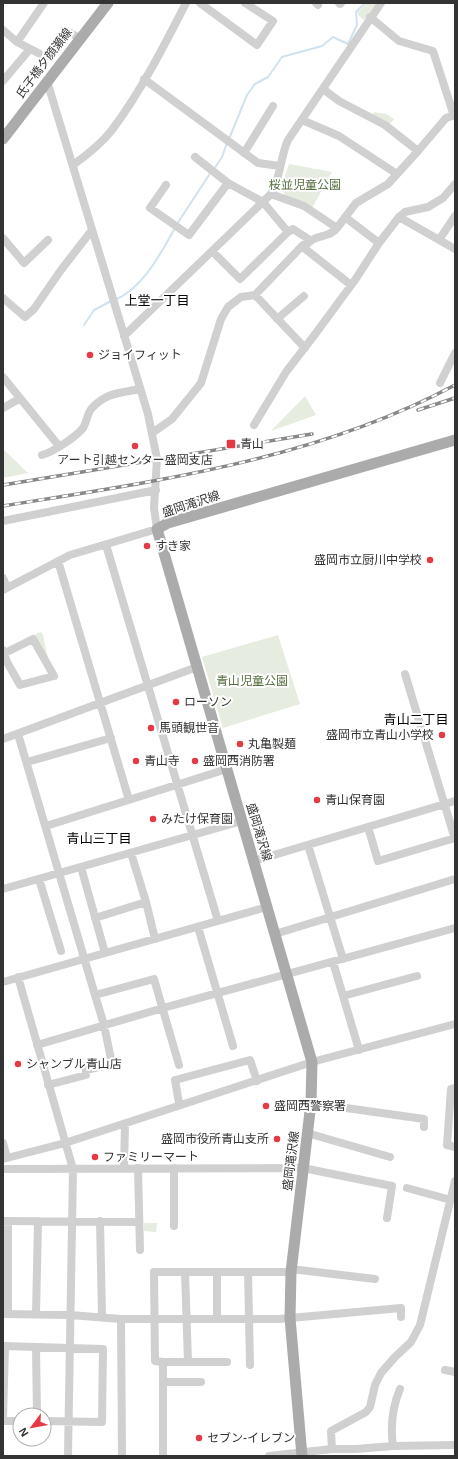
<svg xmlns="http://www.w3.org/2000/svg" width="458" height="1459" viewBox="0 0 458 1459" font-family="Arial,'Noto Sans JP',sans-serif">
	<style>
		.green { fill: #e6ecdf }
		.lines { fill: none; stroke-linecap: round; stroke-linejoin: round }
		.stream { stroke: #cfe2ee; stroke-width: 2 }
		.minor { stroke: #d0d0d0; stroke-width: 8 }
		.major { stroke: #ababab; stroke-width: 11 }
		.rail-casing { stroke: #888; stroke-width: 3.5 }
		.rail { stroke: #fff; stroke-width: 2; stroke-dasharray: 6; stroke-linecap: butt }
		.poi-dot { fill: #e63946; stroke: #fff; stroke-width: 1.5 }
		.labels { text-anchor: middle; dominant-baseline: central; stroke-width: 4; stroke-linejoin: round; paint-order: stroke }
		.street-label { font-size: 12px; fill: #333; stroke: #fff }
		.park-label { font-size: 12px; fill: #56703f; stroke: #fff }
		.poi-label { font-size: 12px; fill: #333; stroke: #fff; text-anchor: start }
		.neighbourhood-label { font-size: 13px; fill: #000; stroke: #fff }
	</style>
	<rect width="100%" height="100%" fill="#fff"/>
	<path class="green" d="M 367,3 L 376,3 L 364,20 L 358,15 L 358,12 Z
		M 374,112 L 386,114 L 394,119 L 390,124 L 372,115 Z
		M 289,164 L 332,172 L 312,208 L 285,195 L 281,188 Z
		M 305,396 L 316,415 L 271,431 Z
		M 3,449 L 28,473 L 3,478 Z
		M 41,632 L 43,635 L 49,663 L 35,636 L 37,633 Z
		M 278,635 L 300,704 L 223,728 L 202,657 Z
		M 144,1223 L 157,1223 L 156,1232 L 144,1231 Z"/>
	<g class="lines">
		<path class="stream" d="M 229,139 L 247,95 L 255,84 L 268,77 L 282,57 L 322,46 L 333,37 L 348,44 L 357,25 L 356,12 L 365,3
			M 214,169 L 222,157 L 227,143
			M 177,224 L 211,172
			M 115,300 C 144,287 160,254 175,228
			M 84,325 L 94,310 L 111,301"/>
		<path class="minor" d="M 200,3 L 257,45 L 273,21 L 245,3
			M 316,3 L 318,5
			M 339,3 L 340,4 L 341,3
			M 370,17 L 399,41 L 433,51 L 454,116
			M 3,30 L 17,42 L 46,57 L 67,31 L 79,38
			M 17,42 L 44,3
			M 144,79 L 258,163 L 280,166
			M 3,81 L 30,49
			M 323,89 L 339,101 L 385,125 L 418,151 L 446,118 L 455,115
			M 302,120 L 339,136 L 397,174
			M 244,153 L 273,106
			M 195,157 L 228,183 L 263,202 L 288,232 L 240,279 L 212,251
			M 73,165 C 87,155 101,144 112,130 C 141,91 164,46 186,3
			M 166,185 L 150,208 L 189,235 L 228,183
			M 271,194 L 304,206 L 337,228 L 356,203 L 388,184 L 418,151
			M 345,217 L 379,243
			M 399,217 L 455,249
			M 288,232 L 293,229 L 310,240
			M 3,238 L 24,263 L 48,240
			M 439,240 L 455,216
			M 304,248 L 351,285
			M 255,295 L 305,348
			M 3,298 L 25,317 L 34,309 L 61,270 L 92,230
			M 277,319 L 304,296
			M 124,336 L 271,194 C 281,178 280,157 288,140 L 381,3
			M 3,377 L 59,446
			M 440,383 L 455,353
			M 3,408 L 19,399
			M 254,425 L 286,372 L 316,333 L 355,280 L 379,243 L 399,217 L 405,212 L 428,207 L 443,198 L 455,184
			M 152,433 L 172,419 L 201,383 L 221,319 L 228,307 L 241,297 L 255,295 L 303,245 L 304,248 C 314,232 328,240 337,228
			M 42,455 C 53,452 76,437 83,428 C 87,422 87,413 92,408 C 107,392 121,393 140,389
			M 3,521 L 156,490
			M 106,545 L 218,921
			M 58,561 L 129,800
			M 3,578 L 7,587
			M 3,590 L 70,555 L 157,529 L 154,508 L 157,459 L 148,414 L 47,81
			M 3,650 L 7,662 L 20,685 L 54,676 L 33,639 L 5,653
			M 405,674 L 455,839
			M 18,734 L 95,995 L 154,979 L 179,1065
			M 3,739 L 197,667
			M 27,762 L 111,738
			M 46,826 L 227,769
			M 368,827 L 378,861 L 455,838
			M 308,845 L 343,959
			M 254,861 L 455,801
			M 81,867 L 105,953
			M 39,879 L 61,951
			M 3,889 L 242,821
			M 146,902 L 155,939
			M 95,918 L 146,902 L 131,853
			M 198,927 L 233,1046
			M 275,934 L 455,879
			M 333,962 L 359,1050
			M 18,977 L 73,1169 L 68,1456
			M 3,982 L 267,907
			M 343,996 L 417,976
			M 37,1045 L 163,1008 L 455,928
			M 48,1085 L 86,1075 L 86,1070 L 112,1064 L 104,1025 L 95,995
			M 455,1088 L 451,1089 L 447,1145 L 455,1147
			M 179,1103 L 175,1080 L 250,1060 L 257,1081
			M 311,1103 L 424,1119 L 424,1127
			M 307,1133 L 390,1157
			M 3,1143 L 7,1158
			M 3,1159 L 65,1143 L 312,1062 L 455,1024
			M 124,1168 L 125,1124
			M 138,1168 L 140,1250
			M 174,1168 L 174,1226
			M 3,1169 L 303,1168 L 392,1186 L 387,1218
			M 407,1188 L 451,1200
			M 3,1221 L 139,1222
			M 8,1221 L 8,1314
			M 100,1221 L 102,1317
			M 291,1269 L 375,1279
			M 185,1272 L 188,1362
			M 248,1272 L 291,1272
			M 3,1314 L 70,1315 L 121,1319 L 279,1319 L 401,1308 L 401,1317
			M 36,1314 L 38,1221
			M 121,1319 L 122,1456
			M 217,1319 L 217,1272
			M 3,1346 L 103,1349 L 102,1422 L 44,1421
			M 36,1347 L 37,1415
			M 163,1362 L 155,1361 L 154,1272 L 248,1272 L 250,1365
			M 445,1370 L 455,1372
			M 163,1382 L 201,1382
			M 3,1419 L 5,1346
			M 3,1421 L 20,1421
			M 393,1446 C 390,1425 392,1408 400,1389
			M 332,1449 L 331,1431 L 366,1412 L 370,1407 L 375,1385 L 381,1373 L 395,1357 L 411,1342 L 420,1325 L 455,1181
			M 163,1456 L 163,1362 L 227,1362
			M 269,1456 L 332,1449 L 356,1449 L 393,1446 L 455,1445"/>
		<path class="major" d="M 3,139 L 108,3
			M 302,1456 L 290,1318 L 291,1272 L 311,1103 L 312,1062 L 157,529 L 168,523 L 455,440"/>
		<g class="rail-casing">
			<path id="rail" d="M 418,410 L 455,398
				M 3,485 L 312,434
				M 3,506 C 157,481 315,460 455,385"/>
		</g>
		<use href="#rail" class="rail"/>
	</g>
	<g class="poi-dot">
		<circle cx="90" cy="355" r="4"/>
		<rect x="226" y="439" width="10" height="10" rx="2"/>
		<circle cx="135" cy="446" r="4"/>
		<circle cx="147" cy="546" r="4"/>
		<circle cx="430" cy="560" r="4"/>
		<circle cx="176" cy="702" r="4"/>
		<circle cx="151" cy="728" r="4"/>
		<circle cx="442" cy="735" r="4"/>
		<circle cx="240" cy="744" r="4"/>
		<circle cx="136" cy="761" r="4"/>
		<circle cx="195" cy="761" r="4"/>
		<circle cx="317" cy="800" r="4"/>
		<circle cx="153" cy="819" r="4"/>
		<circle cx="18" cy="1064" r="4"/>
		<circle cx="266" cy="1106" r="4"/>
		<circle cx="277" cy="1139" r="4"/>
		<circle cx="95" cy="1157" r="4"/>
		<circle cx="199" cy="1438" r="4"/>
	</g>
	<g class="labels">
		<g class="street-label">
			<text transform="translate(44 63) rotate(-53)">氏子橋夕顔瀬線</text>
			<text transform="translate(191 504) rotate(-18)">盛岡滝沢線</text>
			<text transform="translate(259 832) rotate(73)">盛岡滝沢線</text>
			<text transform="translate(291 1161) rotate(-83)">盛岡滝沢線</text>
		</g>
		<g class="park-label">
			<text x="305" y="185">桜並児童公園</text>
			<text x="252" y="681">青山児童公園</text>
		</g>
		<g class="poi-label">
			<text x="98" y="355">ジョイフィット</text>
			<text x="240" y="444">青山</text>
			<text x="135" y="460" text-anchor="middle">アート引越センター盛岡支店</text>
			<text x="155" y="546">すき家</text>
			<text x="422" y="560" text-anchor="end">盛岡市立厨川中学校</text>
			<text x="184" y="702">ローソン</text>
			<text x="159" y="728">馬頭観世音</text>
			<text x="434" y="735" text-anchor="end">盛岡市立青山小学校</text>
			<text x="248" y="744">丸亀製麺</text>
			<text x="144" y="761">青山寺</text>
			<text x="203" y="761">盛岡西消防署</text>
			<text x="325" y="800">青山保育園</text>
			<text x="161" y="819">みたけ保育園</text>
			<text x="26" y="1064">シャンブル青山店</text>
			<text x="274" y="1106">盛岡西警察署</text>
			<text x="269" y="1139" text-anchor="end">盛岡市役所青山支所</text>
			<text x="103" y="1157">ファミリーマート</text>
			<text x="207" y="1438">セブン-イレブン</text>
		</g>
		<g class="neighbourhood-label">
			<text x="157" y="300">上堂一丁目</text>
			<text x="416" y="719">青山二丁目</text>
			<text x="99" y="838">青山三丁目</text>
		</g>
	</g>
	<rect width="458" height="1459" fill="none" stroke="#333333" stroke-width="8"/>
	<g transform="translate(32 1427) rotate(238)"><circle r="19" fill="#ffffff" stroke="#adadad"/>
	<path d="M0-3L7 15L0 10L-7 15Z" fill="#e63946"/>
	<text y="-6" font-size="11" font-weight="bold" text-anchor="middle" fill="#333333">N</text>
	</g>
</svg>
